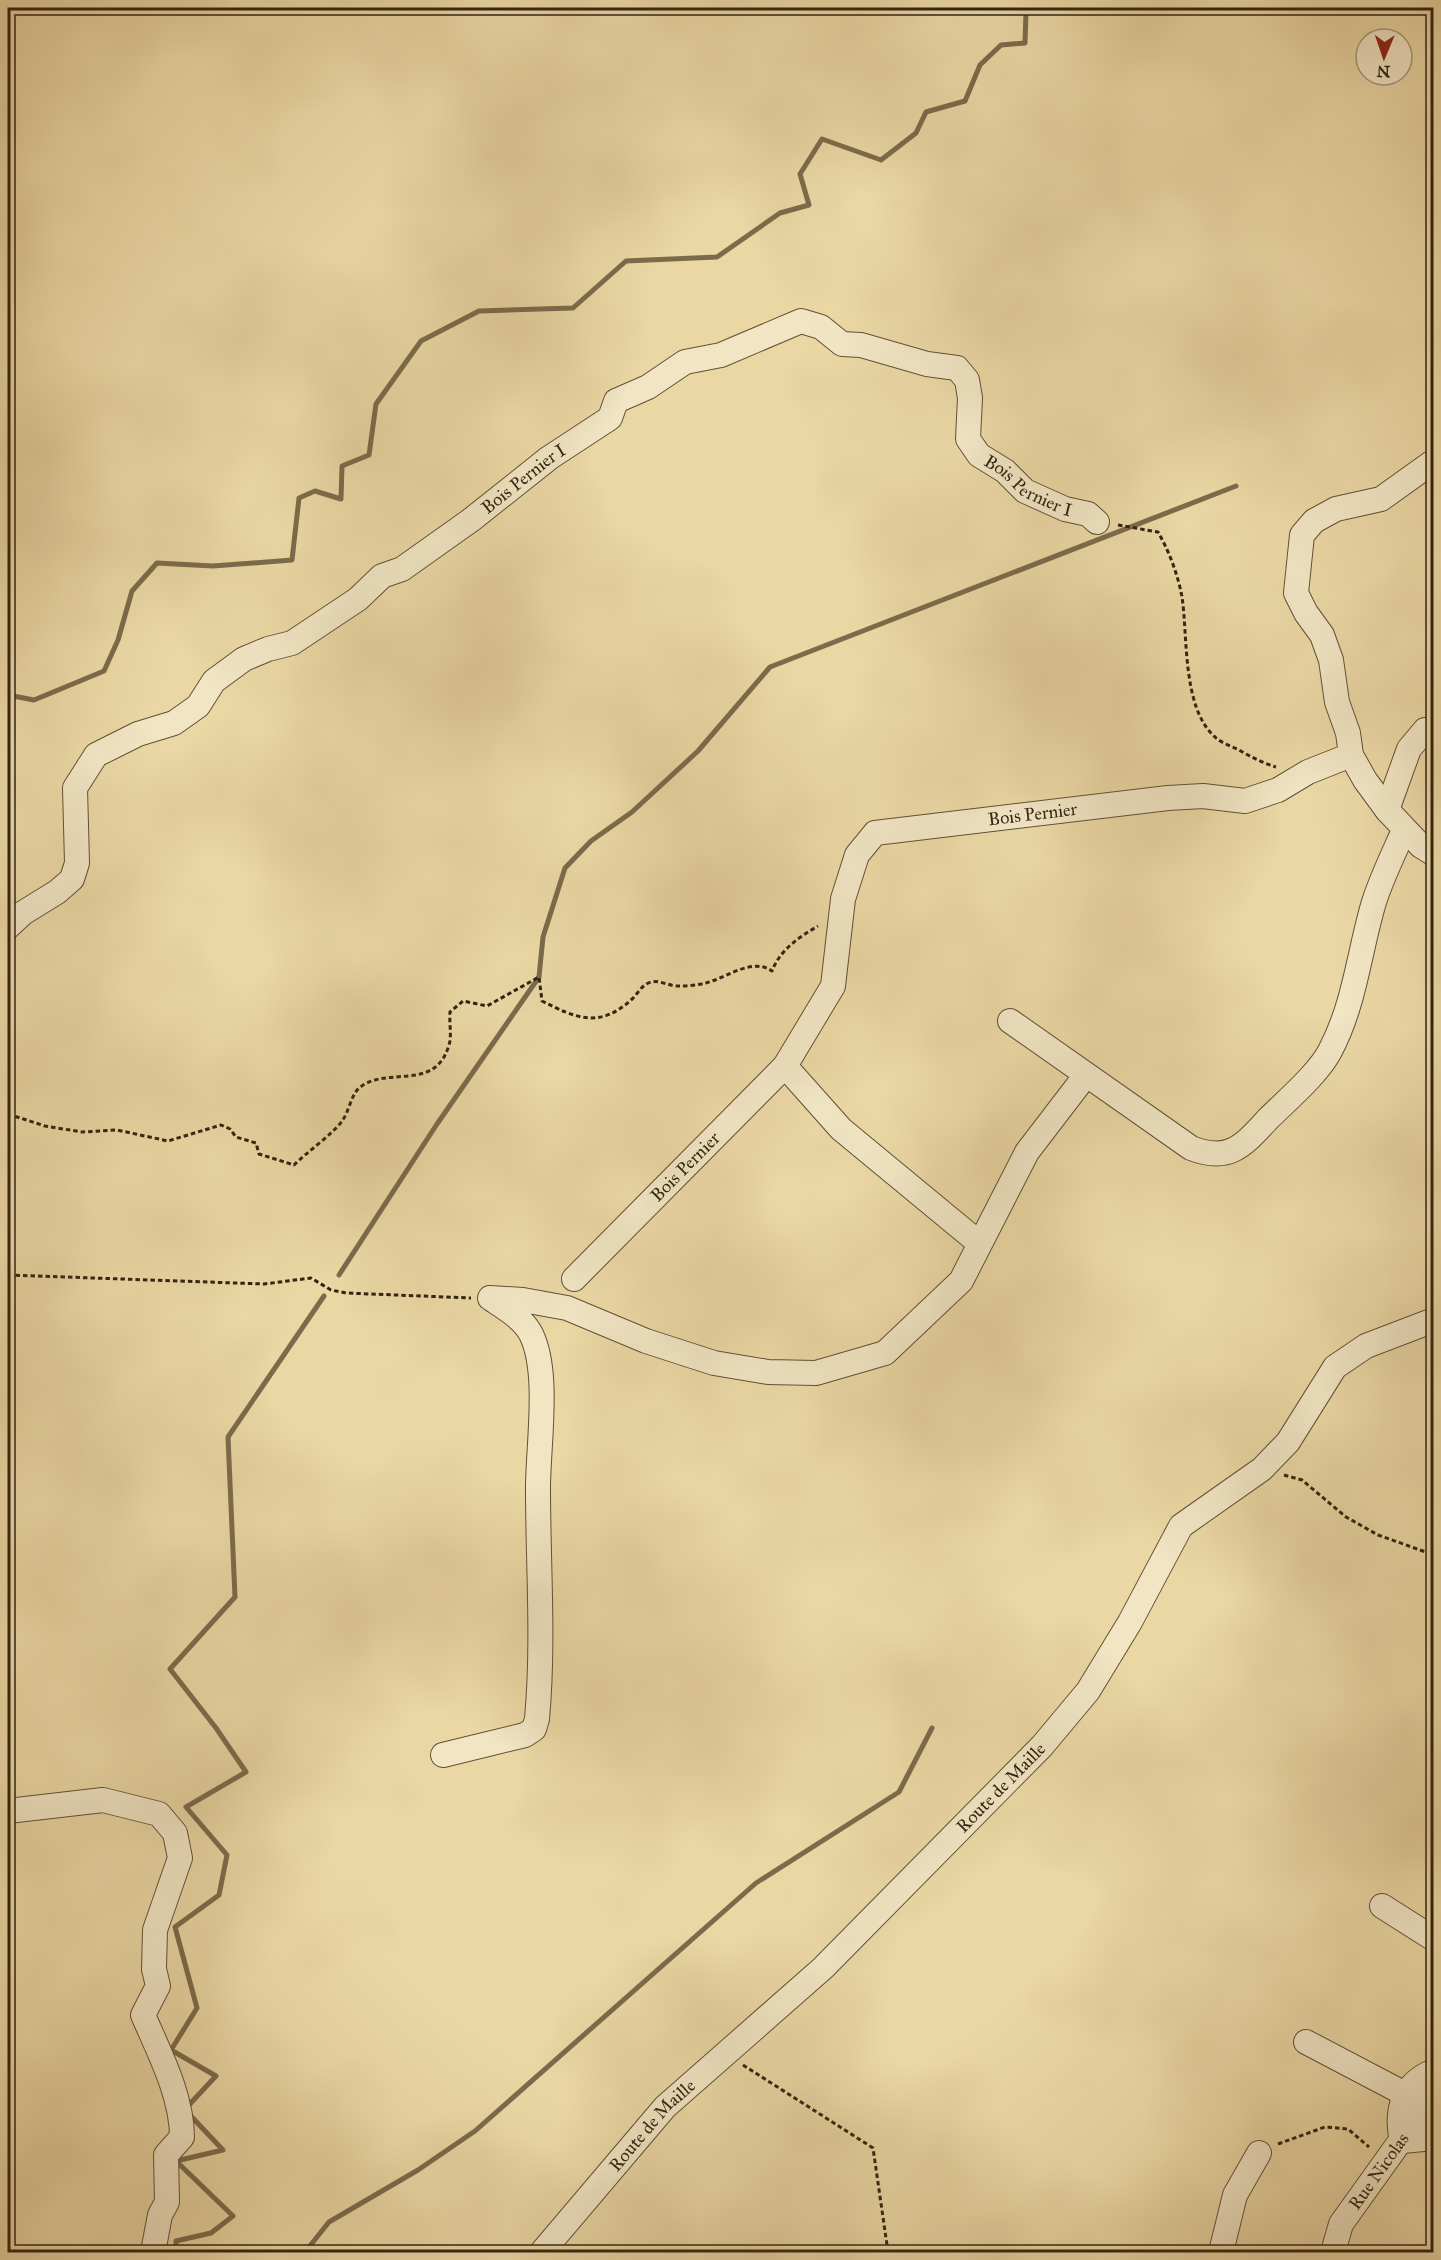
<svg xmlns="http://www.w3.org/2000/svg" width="1441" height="2260" viewBox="0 0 1441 2260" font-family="'IM FELL Great Primer',serif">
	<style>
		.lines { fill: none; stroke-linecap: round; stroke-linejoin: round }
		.stream { stroke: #7b6b4b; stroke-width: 5 }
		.minor-casing { stroke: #605135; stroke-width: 26 }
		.path { stroke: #322410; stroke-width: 3; stroke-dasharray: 4.5 3; stroke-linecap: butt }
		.minor { stroke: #f1e5c4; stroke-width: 24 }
		.labels { text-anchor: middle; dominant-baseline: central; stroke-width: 5; stroke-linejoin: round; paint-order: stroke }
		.street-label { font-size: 18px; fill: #322410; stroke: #f1e5c4 }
	</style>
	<rect width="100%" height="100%" fill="#ead7a4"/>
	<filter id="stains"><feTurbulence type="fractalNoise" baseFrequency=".00333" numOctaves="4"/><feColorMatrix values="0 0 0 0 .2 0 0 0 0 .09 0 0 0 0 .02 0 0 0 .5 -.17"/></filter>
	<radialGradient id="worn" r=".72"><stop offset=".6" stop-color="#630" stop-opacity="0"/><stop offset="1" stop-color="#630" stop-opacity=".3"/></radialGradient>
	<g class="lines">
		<path class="stream" d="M 8,695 L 34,700 L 104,671 L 118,640 L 132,591 L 157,563 L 213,566 L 292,560 L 299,498 L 315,491 L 341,499 L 342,466 L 369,455 L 376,404 L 421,341 L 479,311 L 573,308 L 626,261 L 717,257 L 780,213 L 809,205 L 800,174 L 822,139 L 881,160 L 916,133 L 926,112 L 965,101 L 980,65 L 1001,45 L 1025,43 L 1026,12 L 1041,8
			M 339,1275 L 437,1124 L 539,977 L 543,937 L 565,868 L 591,841 L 632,812 L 698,751 L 770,667 L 1236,486
			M 187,2107 L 216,2076 L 171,2050 L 197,2008 L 175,1927 L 219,1895 L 227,1855 L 186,1807 L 246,1772 L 216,1728 L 170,1669 L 235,1597 L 228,1437 L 324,1296
			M 176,2252 L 176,2241 L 211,2233 L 233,2216 L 176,2161 L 223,2150 L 188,2113
			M 305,2252 L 329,2222 L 418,2170 L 475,2131 L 756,1883 L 899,1792 L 932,1728"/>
		<g class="minor-casing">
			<g id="minor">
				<path d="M 1434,461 L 1381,499 L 1336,509 L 1314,521 L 1302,535 L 1296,593 L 1306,613 L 1322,635 L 1331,660 L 1337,702 L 1348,733 L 1351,755 L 1365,780 L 1387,810 L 1421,846 L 1434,854"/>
				<path d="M 1387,810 L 1409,749 L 1425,730"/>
				<path id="s1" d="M 8,927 L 23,913 L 57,892 L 72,879 L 77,863 L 75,788 L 96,755 L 138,734 L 174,723 L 198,706 L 214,681 L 244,659 L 268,649 L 292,643 L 358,599 L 382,576 L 402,569 L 471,520 L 549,458 L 610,418 L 616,401 L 648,387 L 685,362 L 721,355 L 801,321 L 821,327 L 842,344 L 861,345 L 927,364 L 957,368 L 967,380 L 970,398 L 968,439 L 979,455 L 1005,471 L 1025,491 L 1065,509 L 1088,514 L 1097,522"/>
				<path d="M 1010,1021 L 1191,1148 C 1229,1163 1243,1146 1268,1119 C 1287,1100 1318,1074 1330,1051 C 1355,1004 1359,952 1374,902 C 1382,877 1394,853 1404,830"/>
				<path d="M 785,1066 L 841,1129 L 979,1243"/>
				<path id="s2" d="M 574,1279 L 785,1066 L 833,986 L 843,899 L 857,855 L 875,833 L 1168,798 L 1203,796 L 1245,801 L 1278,790 L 1308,772 L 1351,755"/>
				<path d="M 443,1755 L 525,1735 L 534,1729 L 537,1719 C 544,1642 538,1565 538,1488 C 538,1445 550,1372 531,1334 C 523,1318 504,1308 490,1298 L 523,1300 L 567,1308 L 646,1341 L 714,1363 L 768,1372 L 816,1373 L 885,1353 L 961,1281 L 1027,1152 L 1086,1075"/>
				<path d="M 8,1811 L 103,1800 L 159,1814 L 175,1833 L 180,1858 L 155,1930 L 154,1969 L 158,1986 L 143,2015 C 159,2052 182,2096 182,2137 L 166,2155 L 167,2202 L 160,2215 L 153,2252"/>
				<path d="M 1382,1906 L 1434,1939"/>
				<path d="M 1306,2042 L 1405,2094"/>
				<path d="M 1434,2071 C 1403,2083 1395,2111 1402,2141 L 1434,2138"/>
				<path id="s3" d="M 542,2252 L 665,2107 L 823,1968 L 1042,1746 L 1088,1691 L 1130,1622 L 1181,1526 L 1262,1469 L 1288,1442 L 1335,1367 L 1366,1346 L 1434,1320"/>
				<path d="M 1221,2252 L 1235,2195 L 1259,2153"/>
				<path id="s4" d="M 1333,2252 L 1341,2224 L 1434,2094"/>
			</g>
		</g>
		<path class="path" d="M 1118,525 L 1158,532 C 1169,551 1178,575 1182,597 C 1188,637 1182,708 1215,737 C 1221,743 1231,746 1239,750 C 1251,757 1263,763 1276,767
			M 8,1114 L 45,1126 L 82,1132 L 117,1130 L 168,1141 L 221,1125 L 230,1129 L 236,1137 L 256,1143 L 259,1154 L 294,1165 C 307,1152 333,1134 342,1121 C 349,1112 351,1095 359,1088 C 387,1065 435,1093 449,1045 C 452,1036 449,1023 450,1012 L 463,1001 L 487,1006 L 539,977 L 542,1001 C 576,1018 599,1029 631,1000 C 638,994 641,985 651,982 C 660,980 669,986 678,986 C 687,986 698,985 706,983 C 726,978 752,957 772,971 C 780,950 799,937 818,926
			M 8,1275 L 264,1284 L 311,1278 L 331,1290 L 346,1293 L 471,1298
			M 1284,1475 L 1302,1480 L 1346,1517 L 1378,1535 L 1434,1555
			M 743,2065 L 873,2148 L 888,2252
			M 1278,2144 L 1325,2127 L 1348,2129 L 1369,2147"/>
		<use href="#minor" class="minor"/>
	</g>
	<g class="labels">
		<g class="street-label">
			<text stroke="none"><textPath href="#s1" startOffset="728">Bois Pernier I</textPath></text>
			<text stroke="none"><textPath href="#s1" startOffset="1374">Bois Pernier I</textPath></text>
			<text stroke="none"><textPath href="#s2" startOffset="714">Bois Pernier</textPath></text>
			<text stroke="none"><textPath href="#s2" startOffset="158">Bois Pernier</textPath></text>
			<text stroke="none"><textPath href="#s3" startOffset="654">Route de Maille</textPath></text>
			<text stroke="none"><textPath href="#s3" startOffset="168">Route de Maille</textPath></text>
			<text stroke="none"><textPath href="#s4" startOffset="94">Rue Nicolas</textPath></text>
		</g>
	</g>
	<rect width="1441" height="2260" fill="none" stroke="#ead7a4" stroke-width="30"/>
	<rect x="9" y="9" width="1423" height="2242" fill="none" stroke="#322410" stroke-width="3"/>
	<rect x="15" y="15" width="1411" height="2230" fill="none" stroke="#322410" stroke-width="1.5"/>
	<g transform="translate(1384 57) rotate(182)"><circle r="28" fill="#f1e5c4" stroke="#a5987c" stroke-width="1.5"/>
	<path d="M0-4.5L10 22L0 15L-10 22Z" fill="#8f2418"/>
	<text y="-9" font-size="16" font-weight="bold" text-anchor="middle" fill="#322410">N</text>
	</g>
	<rect width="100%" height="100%" filter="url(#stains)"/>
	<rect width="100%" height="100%" fill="url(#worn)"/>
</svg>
